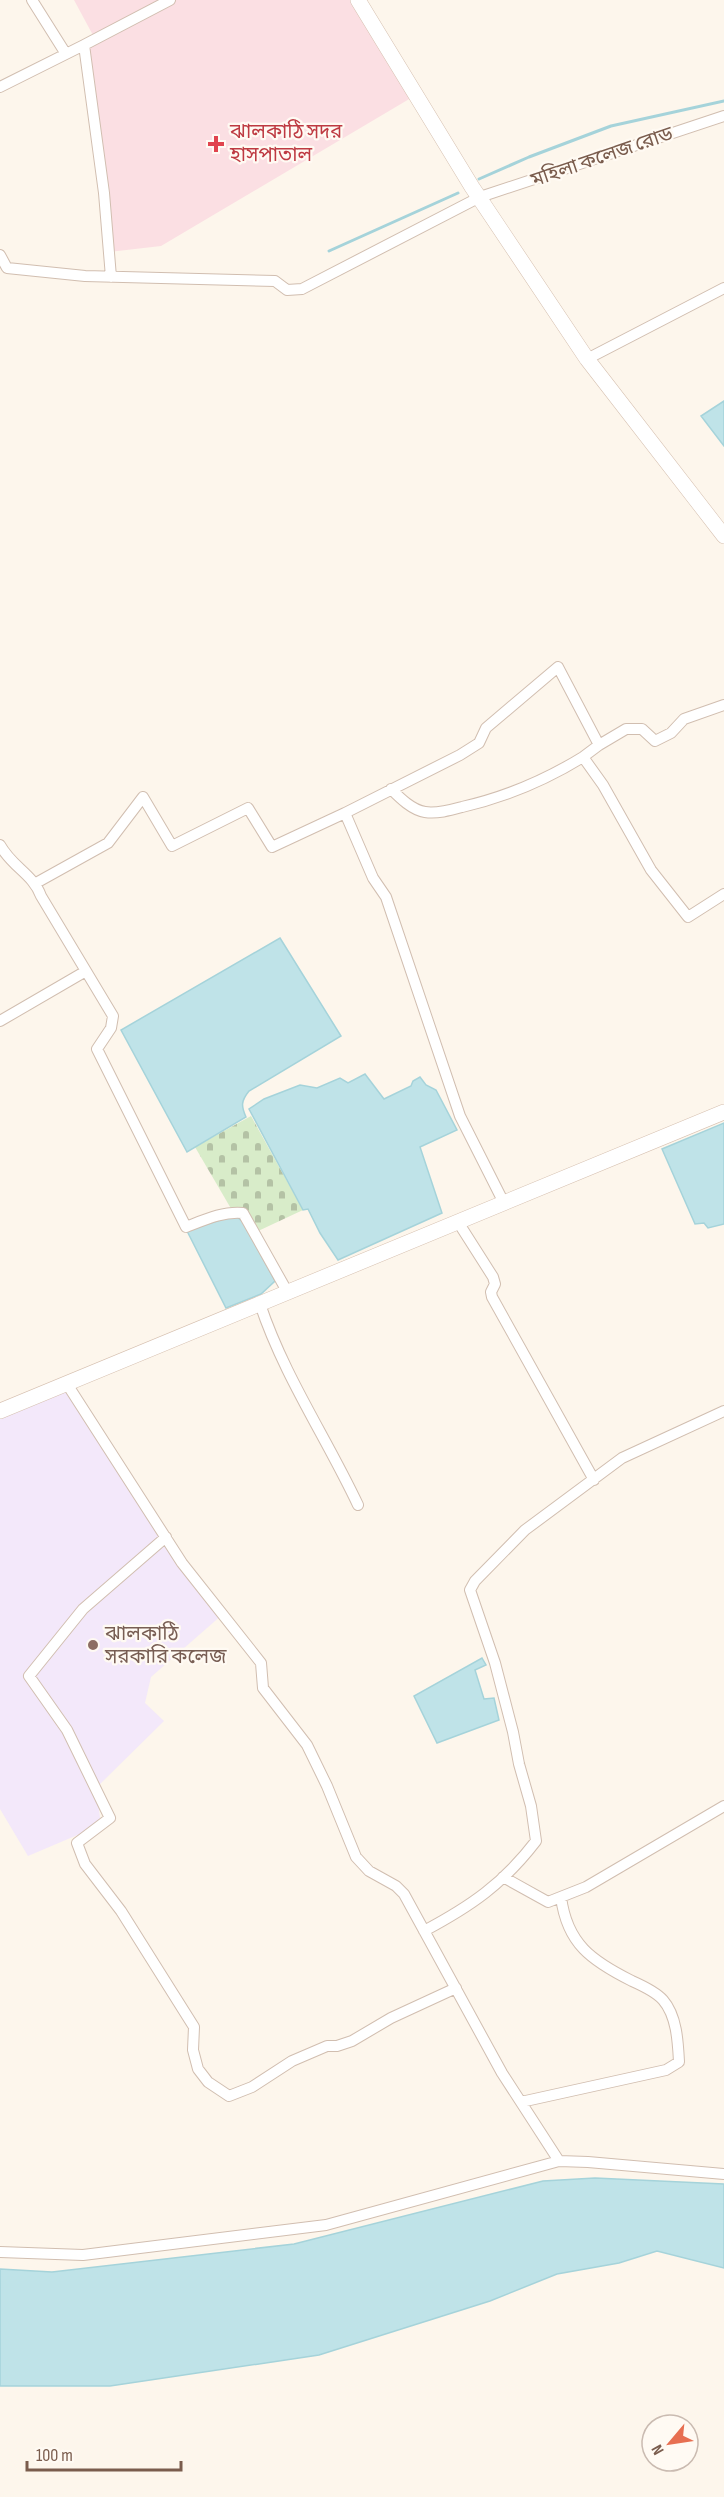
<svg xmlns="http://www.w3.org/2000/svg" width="724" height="2497" viewBox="0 0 724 2497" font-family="'Sofia Sans Condensed','Noto Sans Bengali',sans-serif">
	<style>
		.education { fill: #f3e8fa }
		.medical { fill: #fbdfe3 }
		.cemetery { fill: url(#cemetery-stones) }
		.water { fill: #bfe3e8; stroke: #a5d3da; stroke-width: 1.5 }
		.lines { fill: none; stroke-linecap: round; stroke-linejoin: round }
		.stream { stroke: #a5d3da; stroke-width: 3 }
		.street-casing { stroke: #d1beb0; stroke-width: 12 }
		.secondary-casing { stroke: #d6c0b0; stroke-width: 16 }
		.street { stroke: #fff; stroke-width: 10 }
		.secondary { stroke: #fff; stroke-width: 15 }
		.health-dot { fill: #e0444e; stroke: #fffaf3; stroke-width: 2 }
		.education-dot { fill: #8d6e63; stroke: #fffaf3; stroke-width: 2 }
		.labels { text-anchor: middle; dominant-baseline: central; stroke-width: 4.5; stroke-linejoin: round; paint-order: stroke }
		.health-label { font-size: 20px; fill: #be3a42; stroke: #fffaf3; text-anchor: start }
		.street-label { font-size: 20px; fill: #7a5c4d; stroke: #fffaf3 }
		.education-label { font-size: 20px; fill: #785e54; stroke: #fffaf3; text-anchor: start }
	</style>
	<defs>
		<pattern id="cemetery-stones" width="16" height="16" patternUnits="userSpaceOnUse" patternTransform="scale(1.5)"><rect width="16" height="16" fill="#d8ecc9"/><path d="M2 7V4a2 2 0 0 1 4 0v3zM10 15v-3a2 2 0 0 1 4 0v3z" fill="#b4c2a5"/></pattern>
	</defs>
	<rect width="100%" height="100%" fill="#fdf6ec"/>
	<path class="education" d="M 67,1384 L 223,1614 L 151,1677 L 145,1703 L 164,1721 L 96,1788 L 101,1825 L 28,1856 L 0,1809 L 0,1411 Z"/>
	<path class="medical" d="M 74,0 L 358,0 L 416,95 L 161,246 L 109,252 L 84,45 L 95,39 Z"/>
	<path class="cemetery" d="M 251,1116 L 303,1210 L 256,1232 L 233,1212 L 195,1147 Z"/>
	<path class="water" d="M 724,401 L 724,446 L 701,416 Z
		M 280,938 L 341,1036 L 249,1091 C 241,1101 241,1106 246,1117 L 187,1152 L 121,1030 Z
		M 365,1074 L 384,1099 L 411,1086 L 413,1081 L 420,1077 L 426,1085 L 436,1090 L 457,1130 L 420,1147 L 442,1213 L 338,1260 L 320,1233 L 308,1209 L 303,1210 L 249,1109 L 264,1099 L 300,1085 L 317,1088 L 340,1078 L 348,1083 Z
		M 724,1123 L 724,1224 L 708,1228 L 704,1223 L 695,1224 L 662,1149 Z
		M 229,1217 L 237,1217 L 243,1222 L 275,1281 L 261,1294 L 226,1308 L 187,1231 Z
		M 482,1658 L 486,1665 L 475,1670 L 484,1699 L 494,1698 L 499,1720 L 437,1743 L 414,1696 Z
		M 595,2178 L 724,2184 L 724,2268 L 657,2251 L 619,2263 L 557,2274 L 490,2301 L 319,2355 L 110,2386 L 0,2386 L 0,2269 L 52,2272 L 294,2244 L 543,2181 Z"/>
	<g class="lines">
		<path class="stream" d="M 479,179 L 529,157 L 611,126 L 724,101
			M 329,251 L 458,193"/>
		<g class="street-casing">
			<path id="street" d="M 32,0 L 66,54
				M 0,87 L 84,45
				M 0,255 L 7,268 L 85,276 L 275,281 L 287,290 L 302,289 L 480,197 L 724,116
				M 111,277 L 104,193 L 84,45 L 170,0
				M 587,359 L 724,288
				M 599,745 L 583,757 L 603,785 L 651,870 L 688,917 L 724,894
				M 391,789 C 400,798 412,810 425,812 C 437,814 451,810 462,807 C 506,797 544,781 583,757
				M 0,845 C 12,867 33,874 41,896 L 113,1016 L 111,1028 L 97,1049 L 186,1227 C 204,1220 223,1211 243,1213 L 288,1293
				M 36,883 L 108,843 L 143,797 L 172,846 L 248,808 L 272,847 L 345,813
				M 0,1021 L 86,971
				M 504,1203 L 460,1116 L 386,897 L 373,878 L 345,813 L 460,755 L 479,743 L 486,728 L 558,667 L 599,745 L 626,729 L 642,729 L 655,741 L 671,733 L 684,719 L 724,705
				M 458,1222 L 493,1277 L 495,1284 L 491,1292 L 492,1297 L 594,1480
				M 260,1304 C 284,1376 326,1437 358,1505
				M 67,1384 L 182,1563 L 261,1663 L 263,1688 L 307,1745 L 327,1786 L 356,1857 L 369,1871 L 396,1886 L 404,1894 L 502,2073 L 559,2161
				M 166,1537 L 83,1609 L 29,1676 L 67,1730 L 110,1818 L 77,1843 L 85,1864 L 121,1911 L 194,2027 L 193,2050 L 198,2069 L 208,2082 L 229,2096 L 252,2087 L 292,2061 L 327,2046 L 337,2046 L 352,2041 L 391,2018 L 456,1988
				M 503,1877 L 548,1902 L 586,1887 L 724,1806
				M 424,1931 C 471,1906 503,1884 536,1841 L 531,1806 L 519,1764 L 513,1732 L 495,1663 L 470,1590 L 475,1581 L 525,1530 L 622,1458 L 724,1411
				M 521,2102 L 666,2070 L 679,2062 C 678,2043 677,2016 663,2000 C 656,1992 641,1985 632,1981 C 592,1961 567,1944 561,1897
				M 0,2252 L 83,2255 L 326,2225 L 559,2161 L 588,2162 L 724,2174"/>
		</g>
		<g class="secondary-casing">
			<path id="secondary" d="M 358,0 L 472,187 L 587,359 L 724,536
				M 0,1411 L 724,1112"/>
		</g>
		<use href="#street" class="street"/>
		<use href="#secondary" class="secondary"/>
	</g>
	<path class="health-dot" d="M213 135h6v6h6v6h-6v6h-6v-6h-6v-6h6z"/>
	<circle class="education-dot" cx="93" cy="1645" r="6"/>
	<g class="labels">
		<g class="health-label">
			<text x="230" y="132">ঝালকাঠি সদর<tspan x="230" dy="23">হাসপাতাল</tspan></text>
		</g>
		<g class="street-label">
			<text transform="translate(602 157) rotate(-19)">মহিলা কলেজ রোড</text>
		</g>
		<g class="education-label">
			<text x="105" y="1634">ঝালকাঠি<tspan x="105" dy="23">সরকারি কলেজ</tspan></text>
		</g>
	</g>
	<g transform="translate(670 2443) rotate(241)"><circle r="28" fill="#fffaf3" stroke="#cabbb1" stroke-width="1.5"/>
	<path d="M0-4.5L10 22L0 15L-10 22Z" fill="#e76f51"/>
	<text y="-9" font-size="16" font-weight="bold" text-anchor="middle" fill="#7a5c4d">N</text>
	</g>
	<path d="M27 2461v9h154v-9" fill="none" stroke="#7a5c4d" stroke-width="3"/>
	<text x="36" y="2461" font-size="18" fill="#7a5c4d" stroke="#fffaf3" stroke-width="4.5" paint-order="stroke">100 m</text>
</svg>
